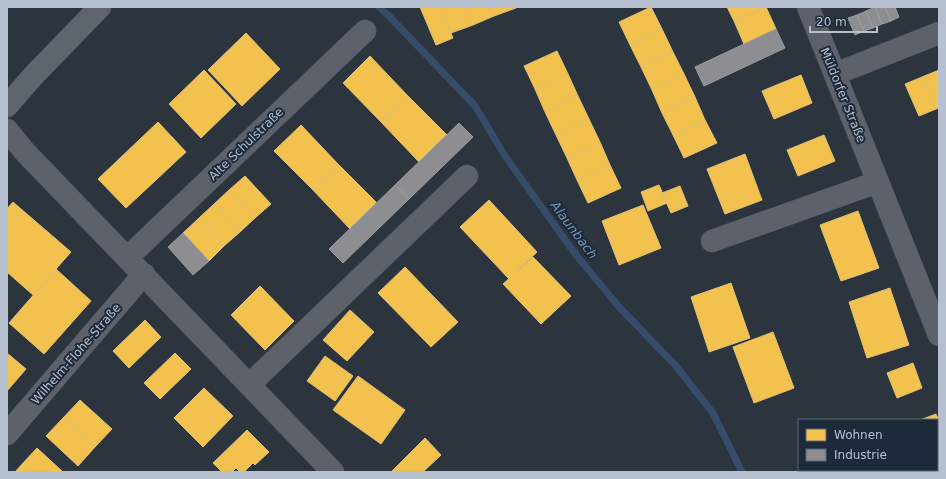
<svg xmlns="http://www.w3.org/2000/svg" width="946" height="479" viewBox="0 0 946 479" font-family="'DejaVu Sans',sans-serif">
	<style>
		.homes { fill: #f2c14e; stroke: #e0c174 }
		.industry { fill: #8d8d92; stroke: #999ca4 }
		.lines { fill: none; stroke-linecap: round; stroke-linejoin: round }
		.stream { stroke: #354d6a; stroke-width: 7 }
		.minor-casing { stroke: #4a5057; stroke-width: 23 }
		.major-casing { stroke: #4a5059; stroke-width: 23 }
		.minor { stroke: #5d626a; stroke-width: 22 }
		.major { stroke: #5f656c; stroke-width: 22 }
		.labels { text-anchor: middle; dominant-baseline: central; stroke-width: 4; stroke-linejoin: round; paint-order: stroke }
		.street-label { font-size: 12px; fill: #b6c0ce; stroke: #1d2a3a }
		.water-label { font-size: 13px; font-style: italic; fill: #7393b4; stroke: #1d2a3a }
	</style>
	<rect width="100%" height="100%" fill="#2c343d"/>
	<path class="homes" d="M 420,7 L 440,7 L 453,38 L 436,45 Z
		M 440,7 L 465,7 L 473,25 L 451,33 Z
		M 465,7 L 490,7 L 494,16 L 473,25 Z
		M 490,7 L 515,7 L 516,8 L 494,16 Z
		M 651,7 L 662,29 L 630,45 L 619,22 Z
		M 727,7 L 765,7 L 734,21 Z
		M 766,7 L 776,29 L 744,44 L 734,21 Z
		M 662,29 L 673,52 L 641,67 L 630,45 Z
		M 246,33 L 280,69 L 242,106 L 208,70 Z
		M 557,51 L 568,74 L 535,89 L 524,66 Z
		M 673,52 L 684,74 L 652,90 L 641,67 Z
		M 370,56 L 408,96 L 381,122 L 343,83 Z
		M 204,70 L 236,104 L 201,138 L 169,104 Z
		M 939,70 L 939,108 L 936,109 L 922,77 Z
		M 568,74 L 578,96 L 545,112 L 535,89 Z
		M 684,74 L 695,97 L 662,113 L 652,90 Z
		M 801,75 L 812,103 L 774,119 L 762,91 Z
		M 922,77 L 936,109 L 919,116 L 905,84 Z
		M 408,96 L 447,135 L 419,162 L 381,122 Z
		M 578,96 L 589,119 L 556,135 L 545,112 Z
		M 695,97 L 705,120 L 673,135 L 662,113 Z
		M 589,119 L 600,142 L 567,158 L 556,135 Z
		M 705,120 L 717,143 L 684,158 L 673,135 Z
		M 158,122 L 186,152 L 126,208 L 98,179 Z
		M 301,125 L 338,164 L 312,189 L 274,151 Z
		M 824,135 L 835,161 L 798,176 L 787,150 Z
		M 600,142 L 610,165 L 577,180 L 567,158 Z
		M 745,154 L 762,200 L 725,214 L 707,169 Z
		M 338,164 L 377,203 L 350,229 L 312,189 Z
		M 610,165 L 621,188 L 588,203 L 577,180 Z
		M 245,176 L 271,204 L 255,218 L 229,190 Z
		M 659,185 L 667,203 L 648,211 L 641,192 Z
		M 680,186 L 688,206 L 671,213 L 662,193 Z
		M 229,190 L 255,218 L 240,232 L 214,204 Z
		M 489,200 L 537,252 L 509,279 L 460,227 Z
		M 13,202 L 71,252 L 33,295 L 7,272 L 7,209 Z
		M 214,204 L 240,232 L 224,246 L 199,218 Z
		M 643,205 L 661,248 L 619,265 L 602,221 Z
		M 858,211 L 879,268 L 841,281 L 820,225 Z
		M 199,218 L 224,246 L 209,261 L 183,233 Z
		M 533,257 L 571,296 L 541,324 L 503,284 Z
		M 405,267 L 458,322 L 431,347 L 378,293 Z
		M 56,269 L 91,301 L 44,354 L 9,323 Z
		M 731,283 L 750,338 L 709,352 L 691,297 Z
		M 260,286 L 294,321 L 265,350 L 231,315 Z
		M 890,288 L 909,345 L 867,358 L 849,302 Z
		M 350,310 L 374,332 L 347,361 L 323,340 Z
		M 145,320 L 161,337 L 129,368 L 113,351 Z
		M 773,332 L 794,388 L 754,403 L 733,347 Z
		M 7,353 L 26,369 L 7,391 Z
		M 175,353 L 191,369 L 160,399 L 144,383 Z
		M 325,356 L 353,376 L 335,401 L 307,381 Z
		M 913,363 L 922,388 L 897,398 L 887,373 Z
		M 358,376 L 405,410 L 381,444 L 333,410 Z
		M 204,388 L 233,416 L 203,447 L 174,418 Z
		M 80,400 L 112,429 L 95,447 L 63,418 Z
		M 936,414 L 939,421 L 939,444 L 937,445 L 937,420 L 920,420 Z
		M 63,418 L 95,447 L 78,466 L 46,436 Z
		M 247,430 L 269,452 L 255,465 L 253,463 L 244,472 L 240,472 L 236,468 L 232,472 L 222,472 L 213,463 Z
		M 425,438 L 441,455 L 423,472 L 391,472 Z
		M 37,448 L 63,472 L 35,472 L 24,462 Z
		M 24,462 L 35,472 L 15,472 Z"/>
	<path class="industry" d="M 875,7 L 885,7 L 891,21 L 882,24 Z
		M 875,7 L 882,24 L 873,28 L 866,11 Z
		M 885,7 L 895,7 L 899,17 L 891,21 Z
		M 866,11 L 873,28 L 864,31 L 857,15 Z
		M 857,15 L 864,31 L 855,35 L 848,18 Z
		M 776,29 L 785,48 L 704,86 L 695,67 Z
		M 459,123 L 473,137 L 409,199 L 395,185 Z
		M 395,185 L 409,199 L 343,263 L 329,249 Z
		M 183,233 L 209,261 L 193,275 L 168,247 Z"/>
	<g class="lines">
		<path class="stream" d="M 379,7 L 389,16 L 475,106 L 505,156 L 576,255 L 620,308 L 675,365 L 713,413 L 742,472"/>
		<g class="minor-casing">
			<path id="minor" d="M 808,7 L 939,335
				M 835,74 L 939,33
				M 7,130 L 25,152 L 333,472
				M 712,241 L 878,182
				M 128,257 L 365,31
				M 249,385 L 467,176
				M 7,434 L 144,274"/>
		</g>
		<g class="major-casing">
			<path id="major" d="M 7,106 L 34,75 L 100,7"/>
		</g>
		<use href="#minor" class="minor"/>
		<use href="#major" class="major"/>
	</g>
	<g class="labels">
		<g class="street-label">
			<text transform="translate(843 95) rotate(68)">Müldorfer Straße</text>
			<text transform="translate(246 144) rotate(-44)">Alte Schulstraße</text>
			<text transform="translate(76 354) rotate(-49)">Wilhelm-Flohe-Straße</text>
		</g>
		<g class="water-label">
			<text transform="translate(574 230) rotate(53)">Alaunbach</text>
		</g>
	</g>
	<rect width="946" height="479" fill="none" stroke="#b6c0ce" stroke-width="16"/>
	<rect x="798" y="419" width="140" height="52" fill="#1d2a3a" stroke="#5a6675"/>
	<rect x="806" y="429" width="20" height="12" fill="#f2c14e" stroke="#5a6675"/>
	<text x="834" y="439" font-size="12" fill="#b6c0ce">Wohnen</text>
	<rect x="806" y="449" width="20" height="12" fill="#8d8d92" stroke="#5a6675"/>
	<text x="834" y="459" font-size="12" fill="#b6c0ce">Industrie</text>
	<path d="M810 26v6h67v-6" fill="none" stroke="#b6c0ce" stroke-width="2"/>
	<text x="816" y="26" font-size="12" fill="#b6c0ce" stroke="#1d2a3a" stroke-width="3" paint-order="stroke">20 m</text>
</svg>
